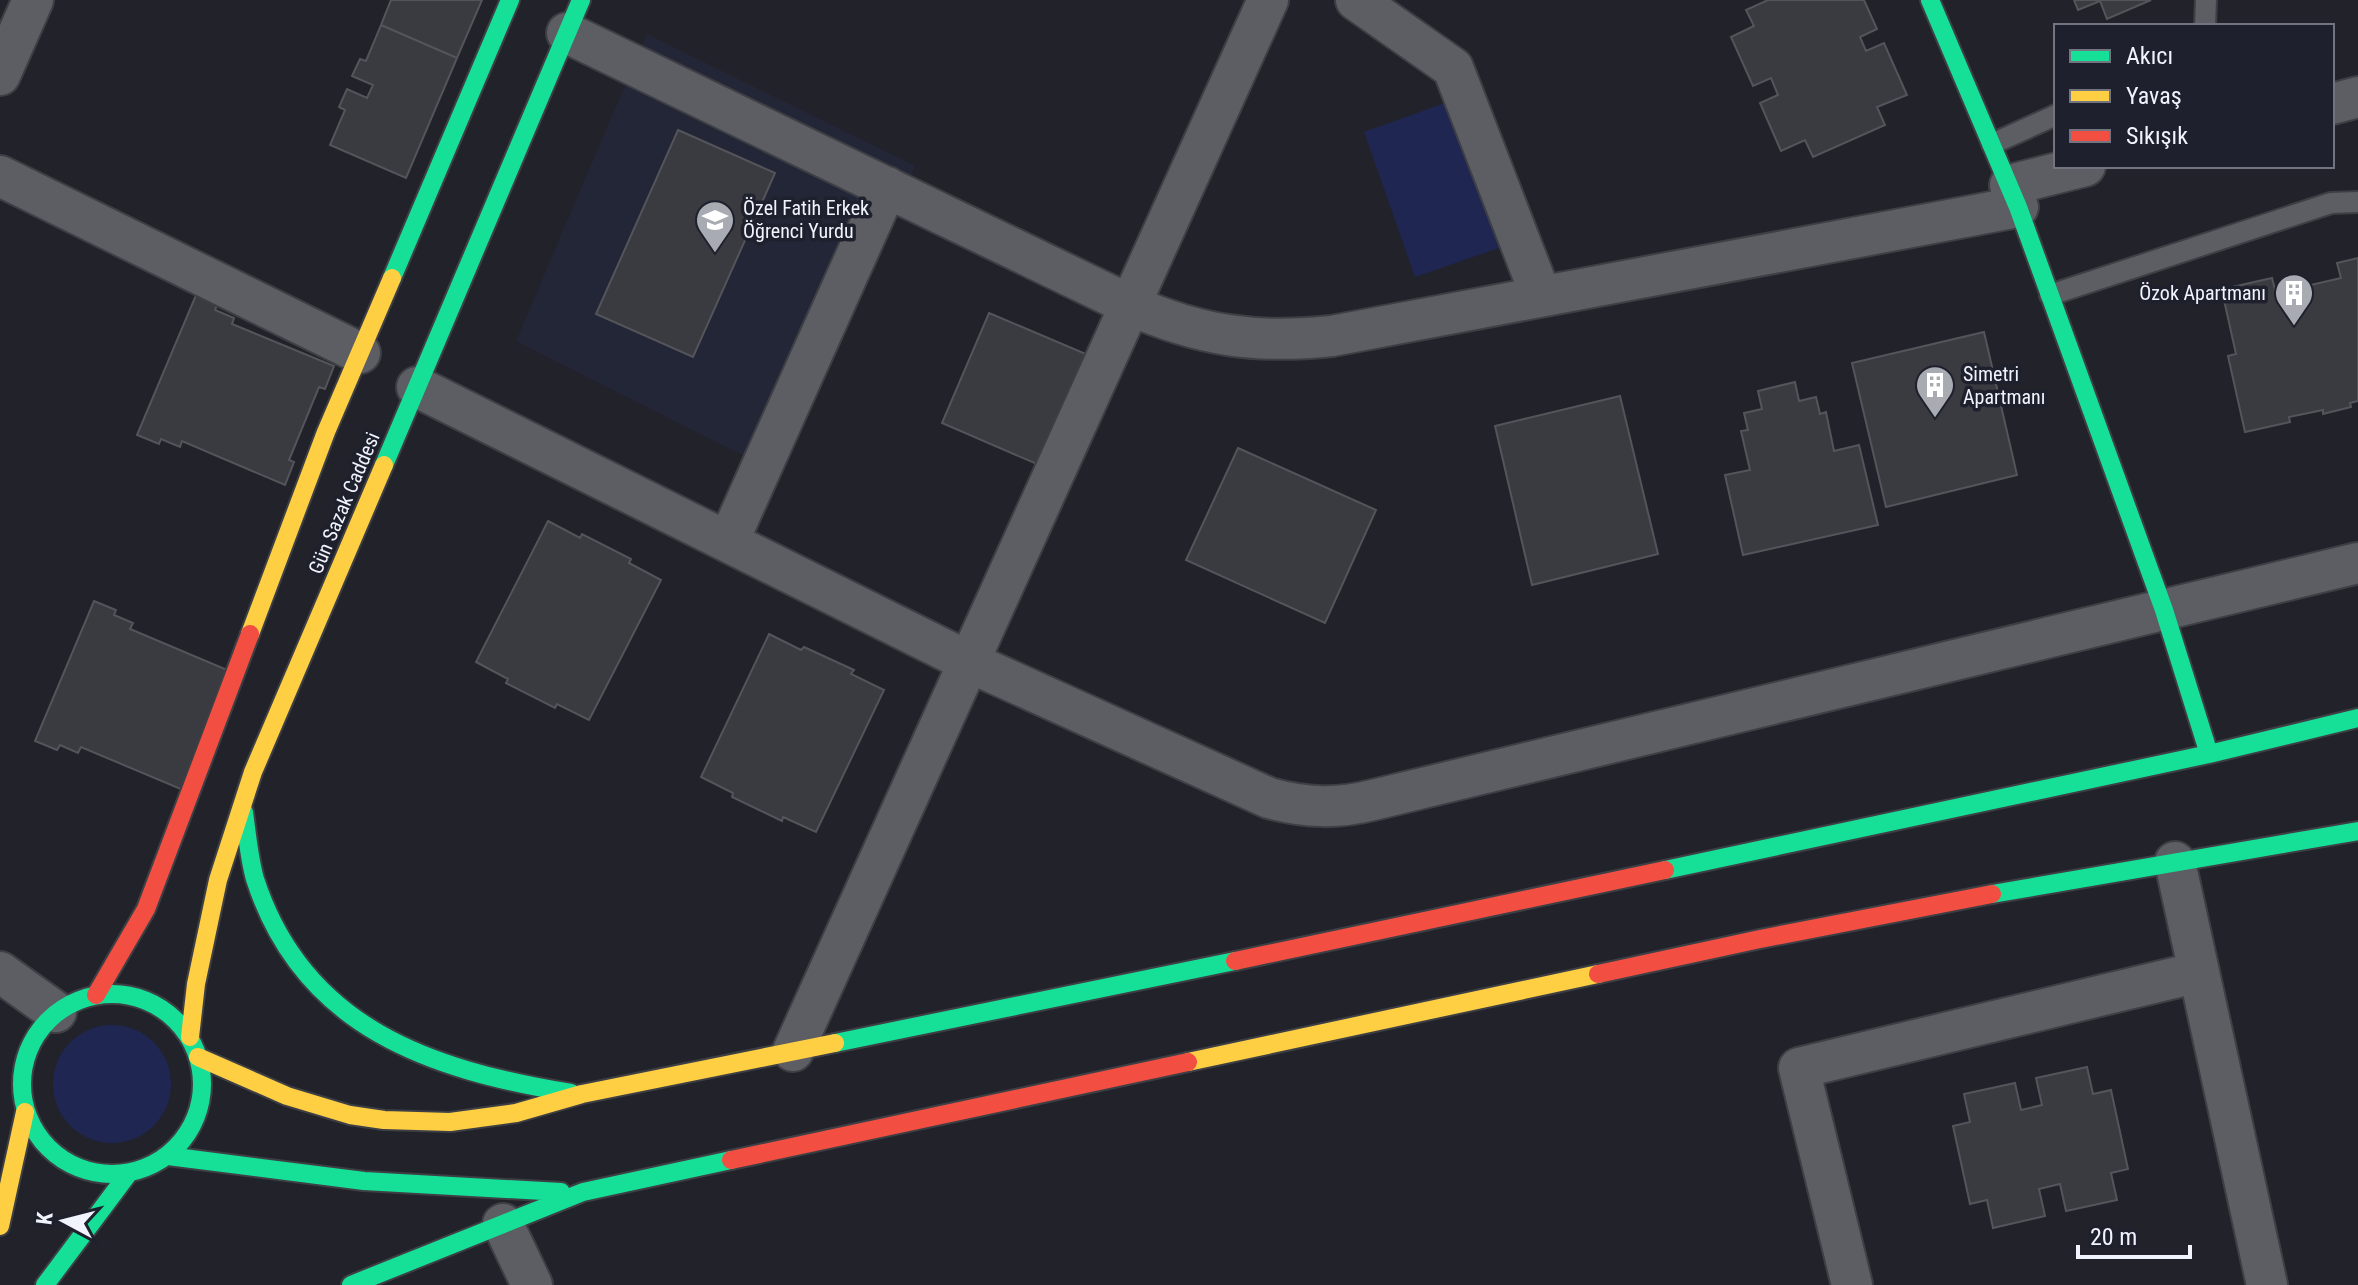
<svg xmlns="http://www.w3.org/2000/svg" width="2358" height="1285" viewBox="0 0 2358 1285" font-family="'Roboto Condensed',sans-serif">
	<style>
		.built { fill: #232636 }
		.green { fill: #1f2652 }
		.building { fill: #3a3b40; stroke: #54555b; stroke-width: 2 }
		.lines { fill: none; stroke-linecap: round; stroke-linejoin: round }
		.lane-casing { stroke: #3d3f44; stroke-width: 24 }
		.street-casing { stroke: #3d3f44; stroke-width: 44 }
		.fast-casing { stroke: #3d3f44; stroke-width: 22 }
		.slow-casing { stroke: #3d3f44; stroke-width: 22 }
		.jam-casing { stroke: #3d3f44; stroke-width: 22 }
		.lane { stroke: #5d5e63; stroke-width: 20 }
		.street { stroke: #5d5e63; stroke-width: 40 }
		.fast { stroke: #16e098; stroke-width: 18 }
		.slow { stroke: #ffcf43; stroke-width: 18 }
		.jam { stroke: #f24e42; stroke-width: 18 }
		.labels { text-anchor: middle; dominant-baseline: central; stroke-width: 7; stroke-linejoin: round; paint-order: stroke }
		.poi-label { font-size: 20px; fill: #f1f4fc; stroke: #1e212d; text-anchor: start }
		.street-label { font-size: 20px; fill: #f1f4fc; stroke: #1e212d }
	</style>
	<rect width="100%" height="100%" fill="#22232a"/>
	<path class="built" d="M 647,34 L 915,166 L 782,475 L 516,341 Z"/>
	<path class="green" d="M 1467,95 L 1519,241 L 1415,277 L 1364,132 Z
		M53 1084a59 59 0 1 1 118 0a59 59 0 1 1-118 0Z"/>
	<path class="building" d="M 391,0 L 482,0 L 457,58 L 381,25 Z
		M 1768,0 L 1864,0 L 1877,29 L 1860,37 L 1866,51 L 1884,43 L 1907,95 L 1877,107 L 1885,125 L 1813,157 L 1805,140 L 1781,151 L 1760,103 L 1778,95 L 1771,78 L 1753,86 L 1731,37 L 1754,26 L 1746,10 Z
		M 2074,0 L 2151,0 L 2107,19 L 2100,1 L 2078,10 Z
		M 381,25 L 457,58 L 406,178 L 330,145 L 345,110 L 339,107 L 347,89 L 367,98 L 373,85 L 352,76 L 360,59 L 366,61 Z
		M 678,130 L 775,173 L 693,357 L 596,314 Z
		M 2358,258 L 2358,401 L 2350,403 L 2351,407 L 2323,414 L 2323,410 L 2289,417 L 2290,422 L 2245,432 L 2228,356 L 2236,354 L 2224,300 L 2235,298 L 2232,287 L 2272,278 L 2276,293 L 2341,278 L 2337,263 Z
		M 196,295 L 217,305 L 215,310 L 234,318 L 232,324 L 334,366 L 325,389 L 319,387 L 289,460 L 294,462 L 285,485 L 182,441 L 180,447 L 161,439 L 159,444 L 137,435 Z
		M 989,313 L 1100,360 L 1053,471 L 942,423 Z
		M 1984,332 L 2017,475 L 1886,507 L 1852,363 Z
		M 1795,382 L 1799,401 L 1816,397 L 1820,414 L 1826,412 L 1834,451 L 1859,445 L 1878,525 L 1743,555 L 1725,475 L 1750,470 L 1741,431 L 1748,430 L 1744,413 L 1762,409 L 1758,391 Z
		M 1620,396 L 1658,554 L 1532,585 L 1495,426 Z
		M 1238,448 L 1376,510 L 1325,623 L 1186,560 Z
		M 548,521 L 580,538 L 582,534 L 631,559 L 629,563 L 661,580 L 589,720 L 557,704 L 555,708 L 506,683 L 508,679 L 476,662 Z
		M 94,601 L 116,610 L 114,615 L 133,623 L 130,629 L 232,672 L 183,790 L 81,747 L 78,753 L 60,745 L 57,750 L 35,741 Z
		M 769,634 L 801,650 L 804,647 L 854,670 L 851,674 L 884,690 L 816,832 L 783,817 L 782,821 L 732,797 L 733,793 L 701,777 Z
		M 2087,1067 L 2093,1094 L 2111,1090 L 2128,1169 L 2111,1173 L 2117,1200 L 2066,1211 L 2060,1184 L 2039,1189 L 2045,1216 L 1993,1228 L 1987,1200 L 1970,1204 L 1953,1126 L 1970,1122 L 1964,1094 L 2015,1083 L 2021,1110 L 2042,1105 L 2036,1078 Z"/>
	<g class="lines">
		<g class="lane-casing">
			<path id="lane" d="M 2205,26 L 2206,0
				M 1992,144 L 2056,115
				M 2050,295 L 2331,203 L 2358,202"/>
		</g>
		<g class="street-casing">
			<path id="street" d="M 1356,0 L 1453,68 L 1541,296
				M 567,33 L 1130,305 C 1200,336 1256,344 1332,336 L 2018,207
				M 0,75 L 33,0
				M 2332,104 L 2358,97
				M 0,176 L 360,353
				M 2010,185 L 2085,166
				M 417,387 L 969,662 L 1269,798 C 1306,808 1337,809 1373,800 L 2358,563
				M 728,542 L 887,187
				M 2175,862 L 2267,1285
				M 0,972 L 56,1012
				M 793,1051 L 1268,0
				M 503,1224 L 532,1285
				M 1852,1285 L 1799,1068 L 2199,972"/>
		</g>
		<g class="fast-casing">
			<path id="fast" d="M 1930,0 L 2018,207 L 2164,610 L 2209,754
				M 392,278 L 510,0
				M 384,465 L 581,0
				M 244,812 C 247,834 249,858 255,879 C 303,1028 431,1070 571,1093
				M 1665,870 L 2209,754 L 2358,718
				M 1992,894 L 2358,831
				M22 1084a90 90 0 1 1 180 0a90 90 0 1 1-180 0Z
				M 835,1043 L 1235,961
				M 168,1156 L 364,1181 L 561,1192
				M 45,1285 L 128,1174
				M 351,1285 L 583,1192 L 731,1160"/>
		</g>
		<g class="slow-casing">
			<path id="slow" d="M 250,634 L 326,432 L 392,278
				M 190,1037 L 196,984 L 218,880 L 253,772 L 384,465
				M 198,1057 L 287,1096 L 350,1115 L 384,1120 L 450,1122 L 516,1113 L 582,1094 L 835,1043
				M 1188,1062 L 1598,974
				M 0,1226 L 25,1112"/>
		</g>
		<g class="jam-casing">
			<path id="jam" d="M 1235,961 L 1665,870
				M 1598,974 L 1760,939 L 1992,894
				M 96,995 L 146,909 L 250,634
				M 731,1160 L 1188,1062"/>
		</g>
		<use href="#lane" class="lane"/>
		<use href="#street" class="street"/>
		<use href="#fast" class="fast"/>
		<use href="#slow" class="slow"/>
		<use href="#jam" class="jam"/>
	</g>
	<defs>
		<g id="school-pin" transform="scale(2)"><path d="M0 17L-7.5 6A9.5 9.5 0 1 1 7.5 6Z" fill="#a9abb2" stroke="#1e212d"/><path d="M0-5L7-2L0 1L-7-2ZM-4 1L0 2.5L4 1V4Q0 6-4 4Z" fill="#fff"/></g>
		<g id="building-pin" transform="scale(2)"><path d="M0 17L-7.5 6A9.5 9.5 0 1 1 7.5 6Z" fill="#a9abb2" stroke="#1e212d"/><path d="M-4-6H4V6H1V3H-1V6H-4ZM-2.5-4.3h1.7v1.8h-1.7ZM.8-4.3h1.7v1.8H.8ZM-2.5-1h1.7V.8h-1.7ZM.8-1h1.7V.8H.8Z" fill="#fff"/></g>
	</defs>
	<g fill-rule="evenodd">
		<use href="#school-pin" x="715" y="220"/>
		<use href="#building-pin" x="2294" y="293"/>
		<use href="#building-pin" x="1935" y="385"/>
	</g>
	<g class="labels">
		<g class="poi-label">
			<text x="743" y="208">Özel Fatih Erkek<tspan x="743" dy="23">Öğrenci Yurdu</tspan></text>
			<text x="2266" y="293" text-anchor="end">Özok Apartmanı</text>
			<text x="1963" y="374">Simetri<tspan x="1963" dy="23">Apartmanı</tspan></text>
		</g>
		<g class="street-label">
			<text transform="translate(344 503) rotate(-67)">Gün Sazak Caddesi</text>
		</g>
	</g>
	<rect x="2054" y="24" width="280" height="144" fill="#1e212d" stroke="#727580" stroke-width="2"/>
	<rect x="2070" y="50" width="40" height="12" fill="#16e098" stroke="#727580" stroke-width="2"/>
	<text x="2126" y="64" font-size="24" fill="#f1f4fc">Akıcı</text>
	<rect x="2070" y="90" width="40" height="12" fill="#ffcf43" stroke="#727580" stroke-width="2"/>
	<text x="2126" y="104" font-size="24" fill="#f1f4fc">Yavaş</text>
	<rect x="2070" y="130" width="40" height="12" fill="#f24e42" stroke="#727580" stroke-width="2"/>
	<text x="2126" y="144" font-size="24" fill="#f1f4fc">Sıkışık</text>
	<g transform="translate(64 1221) rotate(277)" stroke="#1e212d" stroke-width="6" paint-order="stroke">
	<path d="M0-6L14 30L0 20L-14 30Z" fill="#f1f4fc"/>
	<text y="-12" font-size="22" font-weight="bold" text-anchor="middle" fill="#f1f4fc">K</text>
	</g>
	<path d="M2078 1245v12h112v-12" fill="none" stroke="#f1f4fc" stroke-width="4"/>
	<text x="2090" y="1245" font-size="24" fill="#f1f4fc" stroke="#1e212d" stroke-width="6" paint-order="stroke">20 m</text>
</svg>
